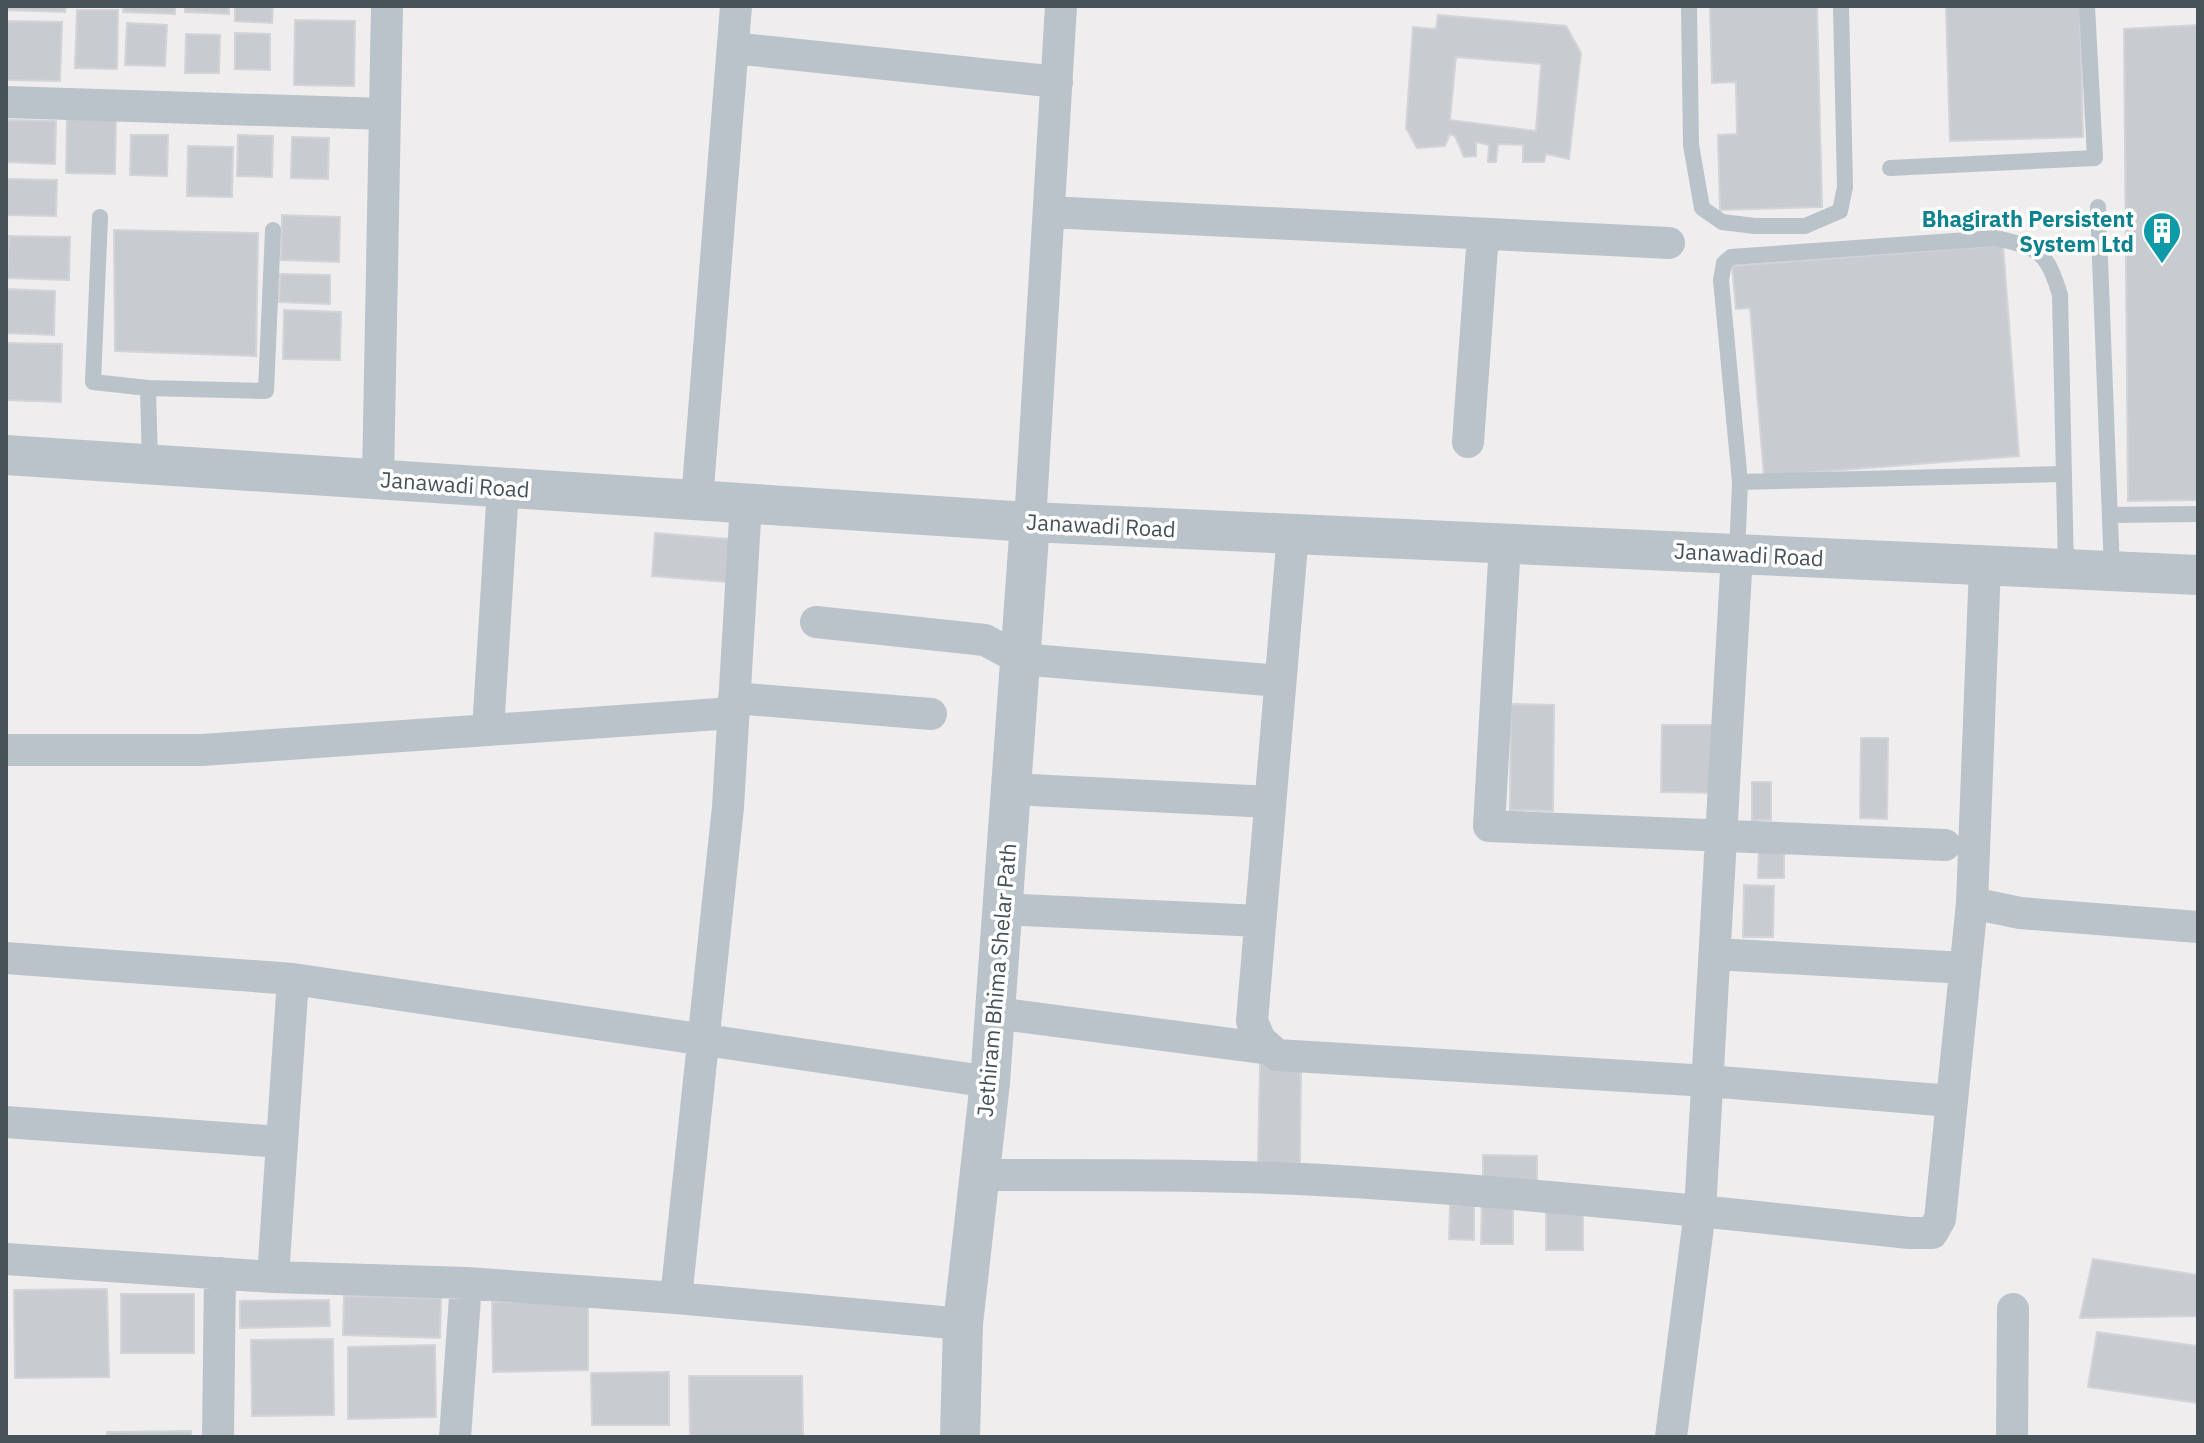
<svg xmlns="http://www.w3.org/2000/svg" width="2204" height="1443" viewBox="0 0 2204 1443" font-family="'IBM Plex Sans',sans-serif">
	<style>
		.building { fill: #c8cbd0; stroke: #d2d4d8; stroke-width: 2; fill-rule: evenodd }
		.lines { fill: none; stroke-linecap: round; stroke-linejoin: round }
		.service { stroke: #bac3c9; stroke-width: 16 }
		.minor { stroke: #bac3c9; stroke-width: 32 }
		.tertiary { stroke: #bac3c9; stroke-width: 40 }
		.labels { text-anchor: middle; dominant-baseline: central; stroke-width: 7; stroke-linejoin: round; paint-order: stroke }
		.culture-label { font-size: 22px; font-weight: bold; fill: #0d838f; stroke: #fff; text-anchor: end }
		.street-label { font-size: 22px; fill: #475259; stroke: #fff }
	</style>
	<rect width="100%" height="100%" fill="#f0edee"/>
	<path class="building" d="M 6,6 L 66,6 L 65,12 L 6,10 Z
		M 124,6 L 175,6 L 175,14 L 123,12 Z
		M 185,6 L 229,6 L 229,14 L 185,12 Z
		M 235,6 L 273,6 L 272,23 L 235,21 Z
		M 1710,6 L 1817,6 L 1822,207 L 1720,210 L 1718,135 L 1737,134 L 1736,82 L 1712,83 Z
		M 1946,6 L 2080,6 L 2083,137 L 1950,141 Z
		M 77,10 L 118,10 L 117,69 L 75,68 Z
		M 1438,15 L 1566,26 L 1581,53 L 1569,159 L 1546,154 L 1544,162 L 1523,162 L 1523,145 L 1498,144 L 1496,162 L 1488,162 L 1489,145 L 1476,142 L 1476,156 L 1464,157 L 1455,136 L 1450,134 L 1445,146 L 1417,148 L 1406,128 L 1413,27 L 1436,29 ZM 1456,57 L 1541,64 L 1536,131 L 1450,120 Z
		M 295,20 L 355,21 L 354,86 L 294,85 Z
		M 6,21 L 62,22 L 60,81 L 6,80 Z
		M 127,23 L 167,25 L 165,66 L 125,65 Z
		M 2198,25 L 2198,500 L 2128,501 L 2124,29 Z
		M 235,33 L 270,34 L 270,70 L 235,69 Z
		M 186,34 L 220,35 L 219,73 L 185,73 Z
		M 67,118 L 116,120 L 115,174 L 66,173 Z
		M 6,120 L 56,121 L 55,164 L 6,162 Z
		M 131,135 L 168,135 L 167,176 L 130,175 Z
		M 238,135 L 273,136 L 272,177 L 237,176 Z
		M 292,137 L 329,138 L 328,179 L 291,178 Z
		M 188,146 L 233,147 L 232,197 L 187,196 Z
		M 6,179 L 57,180 L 56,216 L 6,215 Z
		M 282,215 L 340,217 L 339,262 L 281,260 Z
		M 114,230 L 258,233 L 256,356 L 115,351 Z
		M 9,236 L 70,237 L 69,280 L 7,278 Z
		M 2003,245 L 2019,456 L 1764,476 L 1750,308 L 1736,309 L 1732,266 Z
		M 280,274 L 330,275 L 330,304 L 279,302 Z
		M 6,289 L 55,291 L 54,335 L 6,333 Z
		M 284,310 L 341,312 L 340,360 L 283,359 Z
		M 6,343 L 62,344 L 61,402 L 6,400 Z
		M 655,533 L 742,540 L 739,583 L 652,576 Z
		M 1511,704 L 1554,705 L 1553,811 L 1510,810 Z
		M 1662,725 L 1717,725 L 1717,793 L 1661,792 Z
		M 1861,738 L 1888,738 L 1887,819 L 1860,818 Z
		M 1752,782 L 1771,782 L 1771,820 L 1752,820 Z
		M 1759,845 L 1784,845 L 1784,878 L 1758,878 Z
		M 1744,885 L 1774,886 L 1773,937 L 1743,937 Z
		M 1260,1062 L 1301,1063 L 1300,1163 L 1258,1163 Z
		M 1483,1155 L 1537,1156 L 1537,1188 L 1483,1188 Z
		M 1482,1199 L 1513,1199 L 1513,1244 L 1481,1244 Z
		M 1546,1202 L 1583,1203 L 1583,1250 L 1546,1250 Z
		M 1450,1205 L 1474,1205 L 1474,1240 L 1449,1239 Z
		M 2093,1259 L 2198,1275 L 2198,1316 L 2080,1318 Z
		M 107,1289 L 109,1377 L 15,1378 L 14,1290 Z
		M 121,1294 L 194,1294 L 194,1353 L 121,1353 Z
		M 344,1296 L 441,1298 L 440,1338 L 343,1335 Z
		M 329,1300 L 330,1326 L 240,1328 L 240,1301 Z
		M 588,1300 L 588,1370 L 493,1372 L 492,1302 Z
		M 2097,1332 L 2198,1346 L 2198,1403 L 2088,1387 Z
		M 333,1339 L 334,1415 L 252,1416 L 251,1340 Z
		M 435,1345 L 436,1417 L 348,1419 L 348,1347 Z
		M 669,1372 L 669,1425 L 592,1425 L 591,1373 Z
		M 689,1376 L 802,1376 L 803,1437 L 690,1437 Z
		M 191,1431 L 191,1437 L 107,1437 L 107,1432 Z"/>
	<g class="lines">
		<path class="service" d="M 1689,6 L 1691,145 L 1702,208 L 1722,222 L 1755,226 L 1805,226 L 1840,211 L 1845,187 L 1841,6
			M 1890,168 L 2095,158 L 2087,6
			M 2098,207 L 2112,571
			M 100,217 L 93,382 L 148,388 L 150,463
			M 148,388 L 266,391 L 273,230
			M 1740,482 L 2064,474
			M 2110,515 L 2198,514
			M 1737,554 L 1740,482 L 1721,280 L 1724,263 L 1731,257 L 1996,238 C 2040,248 2047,252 2060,295 L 2066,569"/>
		<path class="minor" d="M 733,48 L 1057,82
			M 6,102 L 385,114
			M 1049,212 L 1669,243
			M 1468,442 L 1483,234
			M 378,479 L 387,6
			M 697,500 L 736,6
			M 1030,522 L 1061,6
			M 1293,533 L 1252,1021 L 1260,1040 L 1277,1055 L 1708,1081 L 1951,1101
			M 1505,543 L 1489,826 L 1945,845
			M 816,622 L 985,640 L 1020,659 L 1280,681
			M 734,698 L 931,714
			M 488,730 L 503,488
			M 6,750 L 202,750 L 733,713
			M 1011,789 L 1270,802
			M 1972,903 L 2020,913 L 2198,927
			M 1002,909 L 1260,921
			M 1715,954 L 1965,968
			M 6,958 L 293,979 L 990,1082
			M 995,1013 L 1270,1049
			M 6,1122 L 281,1142
			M 979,1175 C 1104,1175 1230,1174 1354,1182 C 1539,1194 1724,1213 1909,1233 L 1932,1233 L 1940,1219 L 1972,903 L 1985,565
			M 6,1259 L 273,1277 L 466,1283 L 676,1298 L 963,1324
			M 273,1277 L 293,979
			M 676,1298 L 728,807 L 746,503
			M 218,1437 L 220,1273
			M 455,1437 L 466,1283
			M 1671,1437 L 1700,1211 L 1737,554
			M 2012,1437 L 2013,1309"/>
		<path class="tertiary" d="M 6,455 L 1030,522 L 2198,575
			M 960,1437 L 963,1324 L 990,1082 L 1030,522"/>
	</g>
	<defs>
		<g id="building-pin" transform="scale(2)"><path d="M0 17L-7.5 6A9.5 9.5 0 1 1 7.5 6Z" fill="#0f9aa8" stroke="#fff"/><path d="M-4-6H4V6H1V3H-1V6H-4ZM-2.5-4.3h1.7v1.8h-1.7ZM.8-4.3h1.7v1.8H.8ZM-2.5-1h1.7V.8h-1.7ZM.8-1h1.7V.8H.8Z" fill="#fff"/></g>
	</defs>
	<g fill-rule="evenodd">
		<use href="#building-pin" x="2162" y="231"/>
	</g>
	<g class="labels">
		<g class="culture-label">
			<text x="2134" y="218">Bhagirath Persistent<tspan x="2134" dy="25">System Ltd</tspan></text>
		</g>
		<g class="street-label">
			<text transform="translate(455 484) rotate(4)">Janawadi Road</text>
			<text transform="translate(1101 525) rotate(3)">Janawadi Road</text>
			<text transform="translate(1749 554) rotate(3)">Janawadi Road</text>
			<text transform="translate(996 980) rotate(-85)">Jethiram Bhima Shelar Path</text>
		</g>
	</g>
	<rect width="2204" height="1443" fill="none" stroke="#475259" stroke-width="16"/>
</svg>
